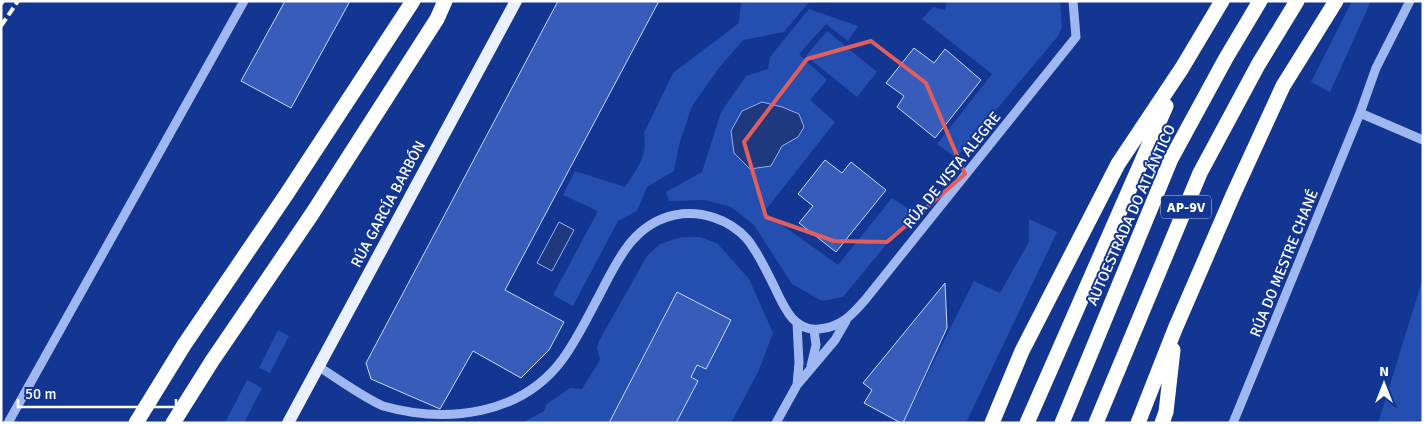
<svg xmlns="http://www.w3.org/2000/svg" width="1424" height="424" viewBox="0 0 1424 424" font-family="Signika,sans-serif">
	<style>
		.green { fill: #254eb1 }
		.water { fill: #1f397f; stroke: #92b0f5 }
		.building { fill: #375cb9; stroke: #c7d7fd }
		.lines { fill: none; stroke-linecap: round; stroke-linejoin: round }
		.minor { stroke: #a0b8f2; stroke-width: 9 }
		.major { stroke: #ebf0ff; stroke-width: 12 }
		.highway { stroke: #fff; stroke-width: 15 }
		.rail { stroke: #fff; stroke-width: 4; stroke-dasharray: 9 4; stroke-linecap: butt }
		.marked { fill: none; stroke: #e05e5e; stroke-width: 4; stroke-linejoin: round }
		.labels { text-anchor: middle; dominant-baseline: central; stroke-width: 4; stroke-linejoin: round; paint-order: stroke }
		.shield { fill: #133692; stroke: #b8c3de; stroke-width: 1 }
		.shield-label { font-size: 14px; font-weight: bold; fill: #fff }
		.street-label { font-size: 15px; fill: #fff; stroke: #133692 }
	</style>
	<rect width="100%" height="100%" fill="#133692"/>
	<path class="green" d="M 741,1 L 810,1 L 784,32 L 743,40 L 719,68 L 692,106 L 679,145 L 674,171 L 647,187 L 637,211 L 618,221 L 573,306 L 553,295 L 598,211 L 563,195 L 575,171 L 625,187 C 637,168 648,157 644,133 L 673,73 L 739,23 Z
		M 947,1 L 1060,1 L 1062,27 L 1058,36 L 956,158 L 937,144 L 992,74 L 922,19 L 933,7 L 945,10 Z
		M 1352,1 L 1371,1 L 1330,92 L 1311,82 Z
		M 809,9 L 858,26 L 848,41 L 826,24 L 799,54 L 827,80 L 810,100 L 835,122 L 764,212 L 838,265 L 892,198 L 913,212 L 843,297 L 822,301 L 792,284 L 754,225 L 731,207 L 705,200 L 669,201 L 666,192 L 702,172 L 721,112 L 746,76 L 768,69 L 770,57 Z
		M 827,31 L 877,72 L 857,97 L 806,56 Z
		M 1029,219 L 1057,232 L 966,423 L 903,423 L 974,281 L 1000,293 L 1029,242 Z
		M 682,237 L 701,237 L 718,244 L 749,279 L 773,333 L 759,370 L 731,423 L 522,423 L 544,411 L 547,404 L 570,388 L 582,389 L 600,360 L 597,348 L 599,341 L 647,256 L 660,244 Z
		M 1423,278 L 1423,423 L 1378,423 Z
		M 278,330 L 289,336 L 270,373 L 259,368 Z
		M 247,380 L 262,388 L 244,423 L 225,423 Z"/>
	<path class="water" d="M 762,102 L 782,107 L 799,114 L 804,127 L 798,137 L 782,146 L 771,166 L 750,169 L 734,153 L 731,131 L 742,111 Z
		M 559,222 L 574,230 L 552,271 L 537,263 Z"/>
	<path class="building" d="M 285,1 L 350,1 L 291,108 L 241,81 Z
		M 558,1 L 659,1 L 505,290 L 564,322 L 549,350 L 521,378 L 473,351 L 440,409 L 371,379 L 366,363 Z
		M 914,48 L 934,63 L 945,49 L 981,80 L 935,138 L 897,107 L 904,96 L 886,83 Z
		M 825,160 L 842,173 L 851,162 L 886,190 L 836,252 L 799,223 L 813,206 L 798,194 Z
		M 945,283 L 947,328 L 903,423 L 901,423 L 864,403 L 872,390 L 863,383 Z
		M 677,292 L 731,320 L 706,369 L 697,365 L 691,377 L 698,381 L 676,423 L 609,423 Z"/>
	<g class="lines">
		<path class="minor" d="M 1360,113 L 1423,140
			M 811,366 L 816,345 L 814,330
			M 319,367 C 340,380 361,396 383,406 C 447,424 521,415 562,360 C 577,340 588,316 600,294 C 617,261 634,223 675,215 C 701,210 729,219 747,239 C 757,251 765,268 772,282 C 782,301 791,332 819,329 C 841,327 851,316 865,300 L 1076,37 L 1073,1
			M 797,385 L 799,363 L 797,323
			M 8,423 L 244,1
			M 776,423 L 797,385 L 835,340 L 846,321
			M 1233,423 L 1360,113 L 1376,68 L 1410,1"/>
		<path class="major" d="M 288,423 L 516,1"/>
		<path class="highway" d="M 136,423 L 184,345 L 286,195 L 413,1
			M 173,423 L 212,361 L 312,214 L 437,19 L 445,1
			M 992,423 L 1022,351 L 1118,164 L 1182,68 L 1222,1
			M 1027,423 L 1166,106
			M 1062,423 L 1171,159 L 1226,58 L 1260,1
			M 1096,423 L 1200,173 L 1258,65 L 1297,1
			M 1138,423 L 1175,329 L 1233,195 L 1283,86 L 1336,1
			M 1162,423 L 1166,412 L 1173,350"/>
		<path class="rail" d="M 1,4 L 3,1
			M 1,26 L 18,1"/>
	</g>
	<path class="marked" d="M 871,41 L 926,83 L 965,174 L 887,242 L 834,241 L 766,217 L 744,142 L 807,59 Z"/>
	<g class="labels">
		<rect class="shield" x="1161" y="195.5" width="50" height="23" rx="4"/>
		<g class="shield-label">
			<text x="1186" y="207">AP-9V</text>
		</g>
		<g class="street-label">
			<text transform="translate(952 170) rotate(-51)">RÚA DE VISTA ALEGRE</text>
			<text transform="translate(388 204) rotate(-62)">RÚA GARCÍA BARBÓN</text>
			<text transform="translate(1131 215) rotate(-66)">AUTOESTRADA DO ATLÁNTICO</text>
			<text transform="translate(1284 263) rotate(-68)">RÚA DO MESTRE CHANÉ</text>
		</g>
	</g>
	<rect width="1424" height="424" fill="none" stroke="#ffffff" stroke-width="5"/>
	<g transform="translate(1384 384)" stroke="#133692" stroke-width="4" paint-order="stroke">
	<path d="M0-4L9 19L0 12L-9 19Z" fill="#ffffff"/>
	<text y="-8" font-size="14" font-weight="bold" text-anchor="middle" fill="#ffffff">N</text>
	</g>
	<path d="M18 399v8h158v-8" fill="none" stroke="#ffffff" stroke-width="2.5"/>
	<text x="25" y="399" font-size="15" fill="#ffffff" stroke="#133692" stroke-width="4" paint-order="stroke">50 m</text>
</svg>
